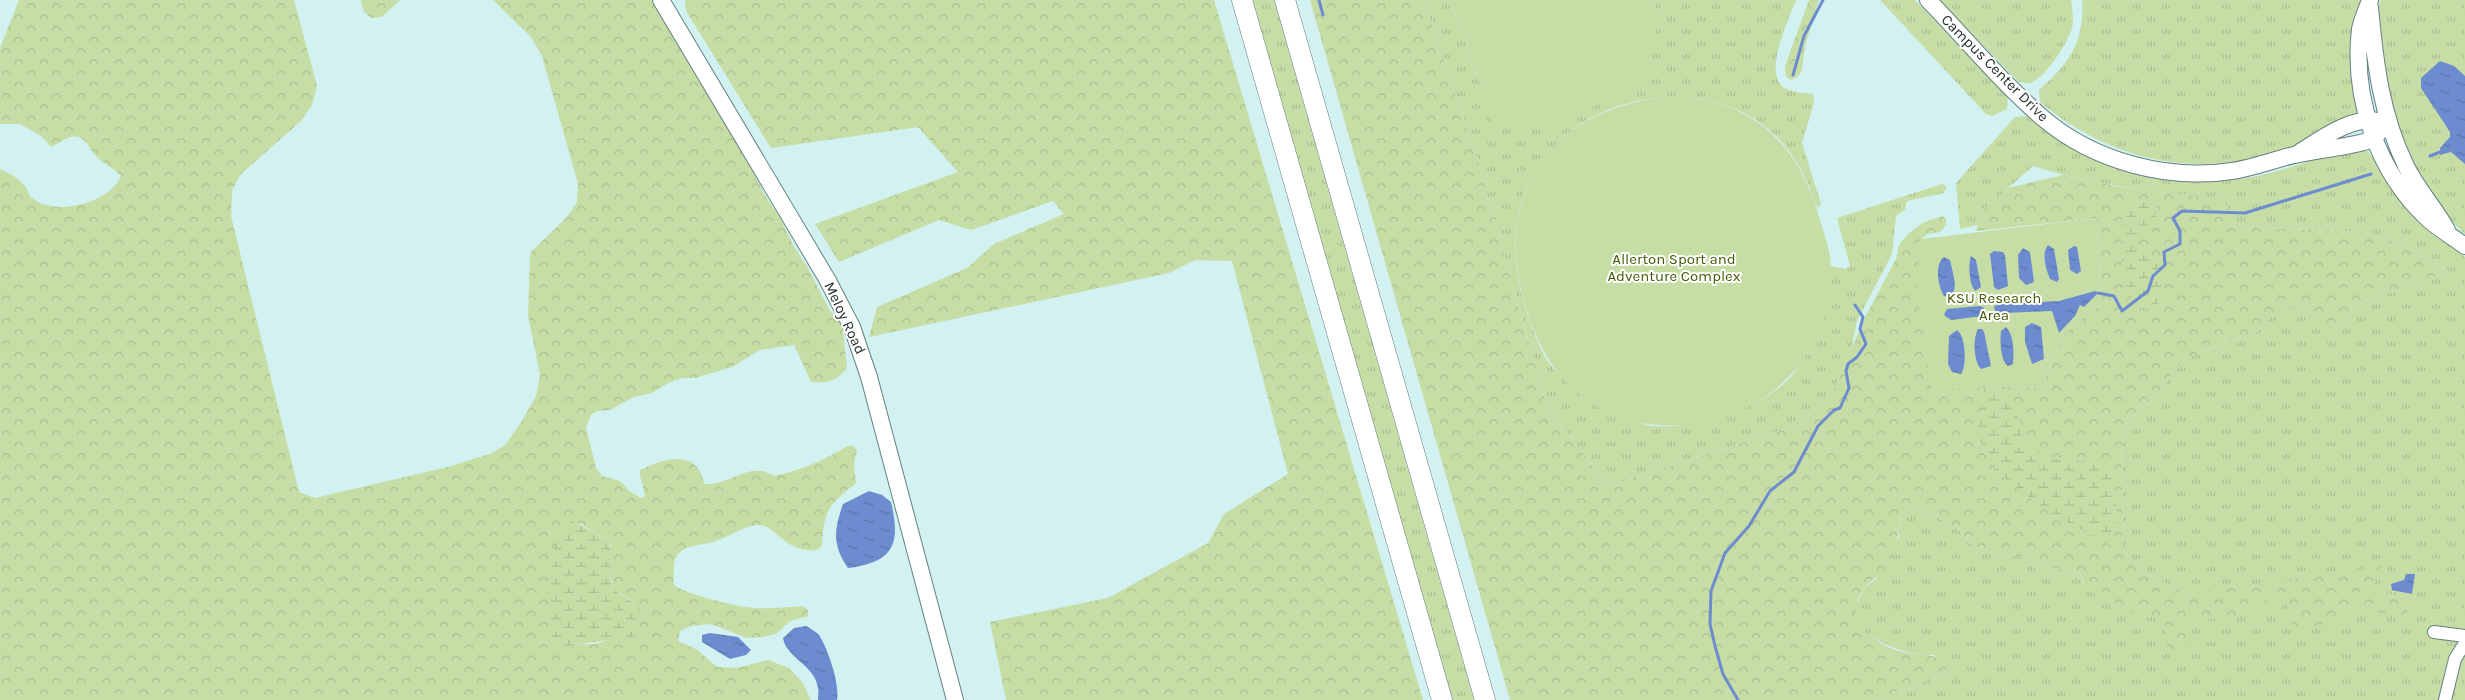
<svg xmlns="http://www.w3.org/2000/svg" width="2465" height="700" viewBox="0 0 2465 700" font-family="Karla,sans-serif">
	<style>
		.grass { fill: url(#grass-tufts) }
		.forest { fill: url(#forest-crowns); fill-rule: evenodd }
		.wetland { fill: url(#wetland-marsh) }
		.park { fill: #c6dda6 }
		.water { fill: url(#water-ripples) }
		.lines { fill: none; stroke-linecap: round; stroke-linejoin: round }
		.stream { stroke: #6d8ccf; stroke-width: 3 }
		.minor-casing { stroke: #638080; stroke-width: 14 }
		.tertiary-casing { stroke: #638080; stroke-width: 18 }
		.primary-casing { stroke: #638080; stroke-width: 21 }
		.minor { stroke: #fff; stroke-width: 12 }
		.tertiary { stroke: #fff; stroke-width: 16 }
		.primary { stroke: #fff; stroke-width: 20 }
		.labels { text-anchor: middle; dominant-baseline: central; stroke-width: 4; stroke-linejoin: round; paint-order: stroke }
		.street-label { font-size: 15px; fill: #232f2f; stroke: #fff }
		.park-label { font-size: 15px; fill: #415b03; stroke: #fff }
	</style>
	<defs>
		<pattern id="grass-tufts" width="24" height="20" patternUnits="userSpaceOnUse" patternTransform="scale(1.25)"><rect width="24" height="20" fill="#c6dda6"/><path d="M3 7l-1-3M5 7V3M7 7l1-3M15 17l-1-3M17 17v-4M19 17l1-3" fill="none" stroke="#aabe8f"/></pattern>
		<pattern id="forest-crowns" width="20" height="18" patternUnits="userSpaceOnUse" patternTransform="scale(1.25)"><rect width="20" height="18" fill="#c6dda6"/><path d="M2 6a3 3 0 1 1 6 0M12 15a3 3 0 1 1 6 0" fill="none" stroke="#aabe8f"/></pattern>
		<pattern id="wetland-marsh" width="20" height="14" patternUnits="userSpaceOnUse" patternTransform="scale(1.25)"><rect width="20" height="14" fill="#c6dda6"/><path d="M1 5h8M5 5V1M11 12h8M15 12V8" fill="none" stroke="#aabe8f"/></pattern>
		<pattern id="water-ripples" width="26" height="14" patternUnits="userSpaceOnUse" patternTransform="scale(1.25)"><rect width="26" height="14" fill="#6d8ccf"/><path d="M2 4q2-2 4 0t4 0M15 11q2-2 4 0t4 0" fill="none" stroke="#5973a8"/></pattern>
	</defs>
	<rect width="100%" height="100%" fill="#d2f1f1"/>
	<path class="grass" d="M 1248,0 L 1274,0 L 1474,700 L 1448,700 Z
		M 1424,0 L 1448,0 L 1469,46 L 1466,48 L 1482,88 L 1479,90 L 1658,13 L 1653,0 L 1796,0 C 1789,19 1763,72 1783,87 C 1790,92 1804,93 1813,94 L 1814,103 L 1802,143 L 1821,204 L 1818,208 C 1814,202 1812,194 1809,186 C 1802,169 1791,152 1778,138 C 1715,74 1596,88 1543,159 C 1505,209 1511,271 1532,328 C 1538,342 1544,359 1555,370 C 1562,377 1575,382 1583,388 C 1602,399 1621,415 1641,423 C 1656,430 1686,425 1702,421 C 1737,412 1771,401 1794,373 C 1801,364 1806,353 1811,343 C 1826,318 1832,295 1830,266 L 1846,269 L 1850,266 L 1837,218 L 1942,184 L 1947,187 L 1944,193 L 1907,201 L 1905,210 L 1896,216 L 1892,254 L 1857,321 L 1851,350 L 1835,387 L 1820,407 L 1789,428 L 1607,486 L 1546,403 L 1476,155 Z
		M 1880,0 L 1915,0 L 2008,96 L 2007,109 L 1992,116 L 1986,114 Z
		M 1939,0 L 2071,0 C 2072,7 2073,17 2073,24 C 2070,40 2046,78 2030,83 C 2026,84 2022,82 2018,81 Z
		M 2082,0 L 2361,0 L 2358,12 L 2358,106 L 2356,114 C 2253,183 2136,182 2040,102 L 2039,90 C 2069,64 2085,41 2082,0 Z
		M 2380,0 L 2465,0 L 2465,234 C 2403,178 2372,82 2380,0 Z
		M 2028,116 C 2099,178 2180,195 2270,173 C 2301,165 2331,152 2363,148 C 2379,159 2385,179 2397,194 C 2416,220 2440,238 2465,257 L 2465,700 L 1876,700 L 1948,672 L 1934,655 C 1902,655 1881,644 1856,626 L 1856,606 L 1863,589 L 1876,579 L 1899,537 L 1900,515 L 1914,507 L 1955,526 L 1973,546 L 2005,557 L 2021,557 L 2048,569 L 2079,571 L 2083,583 L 2188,594 L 2144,573 L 2123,550 L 2121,431 L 2135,414 L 2154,398 L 2181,362 L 2199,352 L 2255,333 L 2272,317 L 2289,308 L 2302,307 L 2332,325 L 2350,321 L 2352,306 L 2449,272 L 2404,245 L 2362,232 L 2234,227 L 2223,199 C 2159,192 2095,186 2033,166 L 1982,211 L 1978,225 L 1960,229 L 1956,183 L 2015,117 Z"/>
	<path class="forest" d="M 19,0 L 294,0 L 317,86 L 312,105 L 301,121 L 240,175 L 232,191 L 231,216 L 299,492 L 315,498 L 448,467 L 492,453 L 505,445 L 522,421 L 536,396 L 540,375 L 528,315 L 530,253 L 567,217 L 577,202 L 578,184 L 542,56 L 530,36 L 493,0 L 654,0 L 728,125 L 766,197 L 781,219 L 793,245 L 808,268 L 830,311 L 842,321 L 847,368 C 837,381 827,384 811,382 L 794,345 L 760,350 L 732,367 L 695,378 L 683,378 L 670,382 L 652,393 L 634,397 L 610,410 L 597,411 L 591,415 L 586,427 L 596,468 L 602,476 L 620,481 L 629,491 L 641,498 L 645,496 L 639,471 C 663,458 698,448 704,484 C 732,485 750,460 774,476 C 800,471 824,460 846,447 L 852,445 L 857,450 L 854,463 L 856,483 C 828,506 824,509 822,546 L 817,550 C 785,553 775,525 760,525 C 744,525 728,538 713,542 C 696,546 674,545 674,568 C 674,573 673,580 674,584 C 677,592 735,606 746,607 C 765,610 784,607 803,606 L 808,610 L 808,616 L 790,621 L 776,634 L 763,637 L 747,638 L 711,624 L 691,626 L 680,631 L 678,641 L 696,649 L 717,667 L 737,668 L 768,660 L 789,668 L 803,683 L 811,700 L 0,700 L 0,169 C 9,173 19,178 25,186 C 27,189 28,194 31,197 C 52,218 111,203 121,176 C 114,168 104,164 97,157 C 93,154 91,149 88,145 C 76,128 64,141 51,147 L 41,136 L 20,124 L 0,124 L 0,48 ZM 579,523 L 608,540 L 611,545 L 609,573 L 615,590 L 641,607 C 646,627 609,642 593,644 C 580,645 566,644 553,643 L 549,601 L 552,561 Z
		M 361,0 L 400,0 L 382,17 L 371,18 L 364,12 Z
		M 685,0 L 1214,0 L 1423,700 L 1006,700 L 990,622 L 1108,598 L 1208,543 L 1224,514 L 1288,474 L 1232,261 L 1195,260 L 1169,273 L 869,337 L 877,307 L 967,268 L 994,244 L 1064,214 L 1053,201 L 971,230 L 939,220 L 839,262 L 815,224 L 958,172 L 918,127 L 771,148 L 686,11 Z
		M 1310,0 L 1424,0 L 1476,155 L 1546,403 L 1607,486 L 1789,428 L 1820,407 L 1835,387 L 1865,317 L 1896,259 L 1899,245 L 1908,234 L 1922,223 L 1942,216 L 1946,219 L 1946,225 L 1940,232 L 1928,234 L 1921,239 L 1991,386 L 2042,388 L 2063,334 L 2101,304 L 2097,218 L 1976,231 L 1982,211 L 2008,188 L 2063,175 L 2120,187 L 2224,199 L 2234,227 L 2362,232 L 2404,245 L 2449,272 L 2352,306 L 2350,321 L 2331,325 L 2302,307 L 2289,308 L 2272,317 L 2255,333 L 2199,352 L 2181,362 L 2154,398 L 2135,414 L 2121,431 L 2123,550 L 2144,573 L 2188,594 L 2381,566 L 2371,590 L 2407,598 L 2412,606 L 2403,617 L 2358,609 L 2342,615 L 2333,622 L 2320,625 L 2298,638 L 2293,635 C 2291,621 2291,608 2281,597 L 2269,598 C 2252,623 2212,615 2187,623 L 2193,645 L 2178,653 L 2167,654 L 2167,637 L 2163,616 L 2144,617 L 2087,590 L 2079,571 L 2048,569 L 2021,557 L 2005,557 L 1973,546 L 1955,526 L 1914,507 L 1900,515 C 1899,531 1897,546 1890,561 C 1883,575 1873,578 1864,588 C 1855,598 1856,613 1856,625 C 1869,635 1883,647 1899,651 C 1916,656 1929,652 1944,661 L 1948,672 L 1876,700 L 1510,700 Z
		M 1809,0 L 1819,0 L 1805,46 L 1802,71 L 1797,77 L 1791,80 L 1786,77 L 1785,66 Z"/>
	<path class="wetland" d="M 2139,199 L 2153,200 L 2157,207 L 2155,220 L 2144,227 L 2139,244 C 2156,266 2174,270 2159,303 L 2143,311 L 2127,291 L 2121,261 L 2122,219 L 2127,207 Z
		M 1984,391 L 2010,393 L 2020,423 L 2023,441 L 2048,457 L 2064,461 L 2110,462 L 2117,513 L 2111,546 L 2047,511 L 1995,471 L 1977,434 Z
		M 573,521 L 608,540 C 616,551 603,573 615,589 C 620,596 634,602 641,607 C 643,615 637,626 637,636 L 574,645 L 570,649 L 564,650 L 553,643 C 545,616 543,535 573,521 Z"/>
	<path class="park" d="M 1448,0 L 1653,0 L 1658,13 L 1648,79 L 1563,122 L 1495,130 L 1479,90 L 1482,88 L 1466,48 L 1469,46 Z
		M 1669,96 C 1749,98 1798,141 1819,217 C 1823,230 1828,243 1830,257 C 1842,345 1769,420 1683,425 C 1597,431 1543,377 1523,298 C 1494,184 1555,109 1669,96 Z
		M 2097,218 L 2101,304 L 2063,334 L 2042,388 L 1991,386 L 1932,391 L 1916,286 L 1921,239 Z"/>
	<path class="water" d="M 2440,61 L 2454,66 L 2465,76 L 2465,164 L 2451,152 L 2440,155 L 2440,148 L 2450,137 L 2450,132 L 2421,88 L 2421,78 Z
		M 2048,245 L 2054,249 L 2059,279 L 2057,282 L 2050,279 C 2046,269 2041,254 2048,245 Z
		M 2074,246 L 2077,247 L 2081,271 L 2077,274 L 2070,270 L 2068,250 Z
		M 2023,248 L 2030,252 L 2034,282 L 2026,285 L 2019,278 L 2018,255 Z
		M 1994,251 L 2003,252 L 2005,255 L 2008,286 L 1998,290 L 1994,287 L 1990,254 Z
		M 1971,256 L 1976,260 L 1981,287 L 1975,291 C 1969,284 1968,264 1971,256 Z
		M 1944,257 L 1950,260 C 1952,271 1960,291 1949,297 L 1944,296 C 1938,286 1934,265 1944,257 Z
		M 2095,291 L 2098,293 L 2084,307 L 2080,305 L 2075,316 L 2059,333 L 2052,311 L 2002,313 L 1995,311 L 1994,306 L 2001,304 L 2059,301 Z
		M 1980,306 L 1984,308 L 1983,316 L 1951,320 L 1944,315 L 1947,309 Z
		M 2032,323 L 2041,327 L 2044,359 L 2032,364 L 2025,342 L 2025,327 Z
		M 2006,327 C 2014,335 2014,352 2013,364 L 2008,366 C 2000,360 2000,341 2001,331 Z
		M 1978,329 L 1982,329 L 1984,332 L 1991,366 L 1981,369 C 1973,361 1973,338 1978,329 Z
		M 1957,330 C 1966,336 1967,366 1961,374 L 1952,372 L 1948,364 L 1949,336 Z
		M 869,491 L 882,495 L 891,502 C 901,544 894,562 848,568 C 832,545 834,530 843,504 Z
		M 2406,574 L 2415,574 L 2412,594 L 2392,590 L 2391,584 L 2404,580 Z
		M 806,626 C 810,628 816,632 819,635 C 828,649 840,684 837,700 L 818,700 C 818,696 819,692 818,688 C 815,665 786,658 783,638 L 794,628 Z
		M 710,633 L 738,637 L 751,650 L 746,655 L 730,659 L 702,642 L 702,635 Z"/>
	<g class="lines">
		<path class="stream" d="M 1319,0 L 1323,15
			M 1793,75 L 1804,36 L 1823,0
			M 2430,156 L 2440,152
			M 2098,293 L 2114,296 L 2122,311 L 2148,291 L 2153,276 L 2165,265 L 2164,252 L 2180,244 L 2180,231 L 2173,218 L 2182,211 L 2245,213 L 2371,174
			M 1738,700 L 1723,674 L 1715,646 L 1710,624 L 1711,591 L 1725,553 L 1749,526 L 1770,491 L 1794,472 L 1818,426 L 1834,410 L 1840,408 L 1849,388 L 1846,371 L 1848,364 L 1857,357 L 1866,344 L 1860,329 L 1863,317 L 1855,305"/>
		<g class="minor-casing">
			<path id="minor" d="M 2434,632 L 2465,636
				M 2445,700 L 2455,659 L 2465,643"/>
		</g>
		<g class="tertiary-casing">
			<path id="tertiary" d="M 661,0 L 827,279 L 852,327 L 869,377 L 955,700
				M 1928,0 C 1966,39 2002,83 2044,119 C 2094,161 2167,181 2232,171 C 2253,168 2273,160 2294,155 C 2317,150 2341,148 2364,142 L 2374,138 L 2388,122
				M 2370,0 C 2367,9 2362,19 2360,29 C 2352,97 2377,172 2428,219 C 2439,229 2453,237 2465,246
				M 2370,7 C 2375,62 2381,115 2406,166 C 2417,189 2435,208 2447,230
				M 2300,152 C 2321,139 2352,116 2378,121"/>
		</g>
		<g class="primary-casing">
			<path id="primary" d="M 1242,0 L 1442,700
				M 1285,0 L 1485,700"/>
		</g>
		<use href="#minor" class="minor"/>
		<use href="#tertiary" class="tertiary"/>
		<use href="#primary" class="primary"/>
	</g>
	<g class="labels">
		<g class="street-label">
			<text transform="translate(1995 68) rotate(45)">Campus Center Drive</text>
			<text transform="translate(845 318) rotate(65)">Meloy Road</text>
		</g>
		<g class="park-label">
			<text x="1674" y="259">Allerton Sport and<tspan x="1674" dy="17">Adventure Complex</tspan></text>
			<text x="1994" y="298">KSU Research<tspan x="1994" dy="17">Area</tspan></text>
		</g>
	</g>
</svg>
